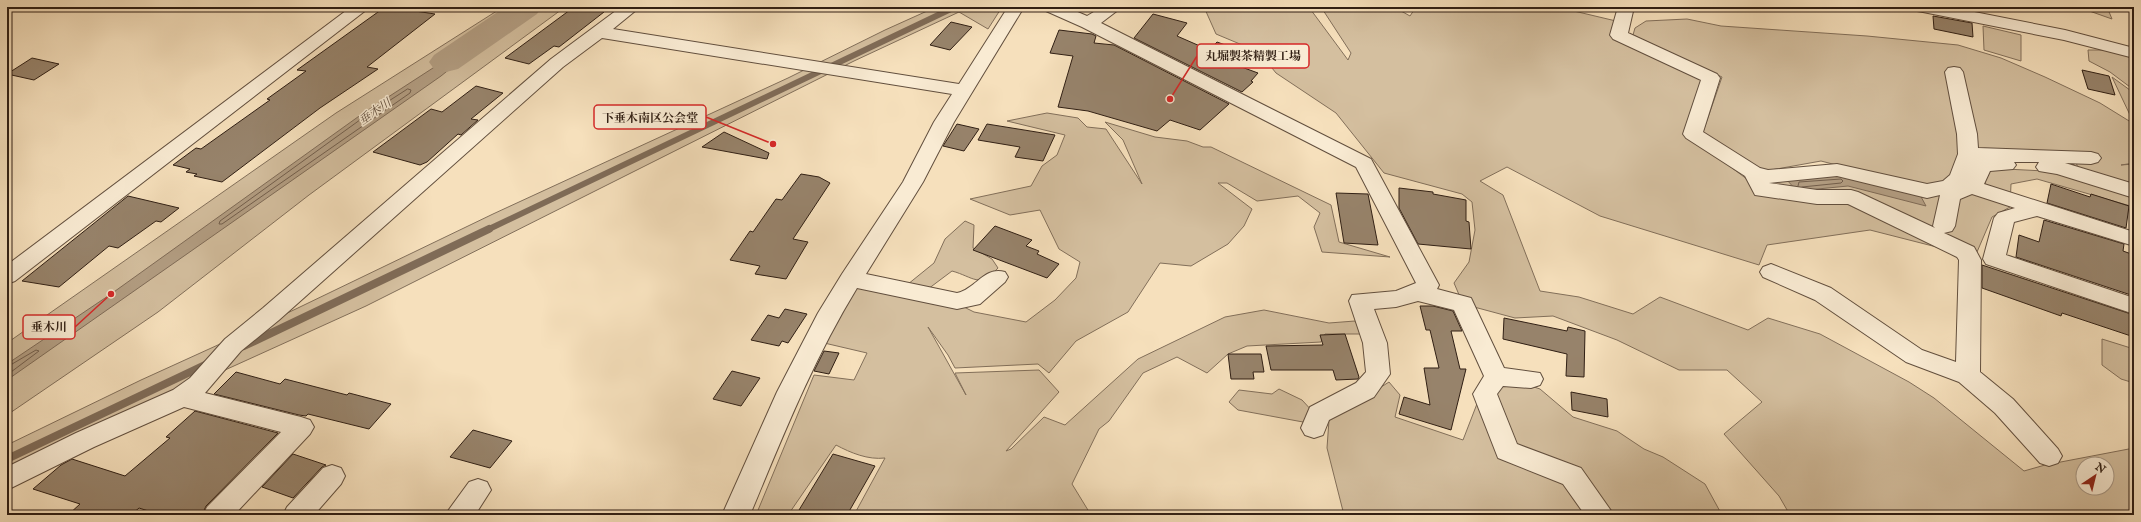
<svg xmlns="http://www.w3.org/2000/svg" width="2141" height="522" viewBox="0 0 2141 522" font-family="'IM FELL English','Noto Serif JP',serif">
	<style>
		.green { fill: #d4bf9f; stroke: #826f5a; fill-rule: evenodd }
		.water { fill: #b39e83; stroke: #7f6b57 }
		.lines { fill: none; stroke-linecap: round; stroke-linejoin: round }
		.shore { stroke: #725e4c; stroke-width: 1 }
		.stream-far1 { stroke: #7f6b57; stroke-width: 6 }
		.stream { stroke: #7f6b57; stroke-width: 8 }
		.river { fill: #b39e83; fill-rule: evenodd }
		.building { fill: #97836b; stroke: #301f14 }
		.minor-casing { stroke: #624f3e; stroke-width: 2 }
		.minor { fill: #f9ebd3; fill-rule: evenodd }
		.labels { text-anchor: middle; dominant-baseline: central; stroke-width: 3; stroke-linejoin: round; paint-order: stroke }
		.water-label { font-size: 12px; font-style: italic; fill: #5e4b3b; stroke: #f9ebd3 }
		.leader { fill: none; stroke: #d62828; stroke-width: 1.5 }
		.callout-dot { fill: #d62828; stroke: #f9ebd3; stroke-width: 1.5 }
		.callout { fill: #f9ebd3; stroke: #d62828; stroke-width: 1.5 }
		.callout-label { font-size: 12px; text-anchor: middle; font-weight: bold; fill: #301f14 }
	</style>
	<rect width="100%" height="100%" fill="#f6e0bc"/>
	<filter id="stains"><feTurbulence type="fractalNoise" baseFrequency=".005" numOctaves="4"/><feColorMatrix values="0 0 0 0 .2 0 0 0 0 .09 0 0 0 0 .02 0 0 0 .5 -.17"/></filter>
	<radialGradient id="worn" r=".72"><stop offset=".6" stop-color="#630" stop-opacity="0"/><stop offset="1" stop-color="#630" stop-opacity=".3"/></radialGradient>
	<path class="green" d="M 503,7 L 565,7 L 309,195 L 158,312 L 7,415 L 7,343 L 336,113 Z
		M 936,7 L 1002,7 L 988,29 L 959,12 L 854,61 L 366,306 L 7,469 L 7,445 L 141,380 L 275,319 L 493,214 L 788,78 L 885,30 Z
		M 1204,7 L 1305,7 L 1311,10 L 1348,60 L 1351,53 L 1321,7 L 1394,7 L 1410,16 L 1416,7 L 1557,7 L 1616,21 L 1612,38 L 1705,77 L 1687,134 L 1764,192 L 1765,188 L 1753,172 L 1927,191 L 1985,186 L 1986,168 L 2064,172 L 2134,193 L 2134,207 L 2037,179 L 2011,184 L 2010,207 L 1992,217 L 1977,252 L 1968,255 L 1870,230 L 1767,245 L 1759,265 L 1600,216 L 1507,167 L 1480,181 L 1503,195 L 1540,291 L 1579,297 L 1633,314 L 1660,297 L 1748,330 L 1768,318 L 1820,334 L 1909,382 L 1934,398 L 2024,471 L 2045,465 L 2134,448 L 2134,515 L 1790,515 L 1779,496 L 1724,434 L 1762,402 L 1727,370 L 1679,370 L 1617,340 L 1553,316 L 1515,318 L 1463,304 L 1454,283 L 1469,262 L 1475,230 L 1472,202 L 1462,194 L 1384,173 L 1336,113 L 1276,73 L 1259,52 L 1216,34 ZM 2083,464 L 2107,464 L 2107,488 L 2083,488 Z
		M 2078,7 L 2107,7 L 2112,19 Z
		M 1687,19 L 1721,26 L 1867,36 L 1958,45 L 2001,58 L 2045,77 L 2100,103 L 2134,124 L 2134,163 L 2121,165 L 2134,164 L 2134,185 L 2078,169 L 2075,158 L 1983,154 L 1934,190 L 1821,161 L 1760,172 L 1703,132 L 1722,77 L 1633,35 L 1635,28 L 1646,21 Z
		M 1983,26 L 2021,35 L 2021,61 L 1984,50 Z
		M 2088,50 L 2113,50 L 2134,56 L 2134,90 L 2110,72 L 2089,61 Z
		M 2112,77 L 2134,93 L 2134,119 L 2130,115 Z
		M 1047,113 L 1078,118 L 1087,127 L 1106,129 L 1142,184 L 1123,140 L 1105,122 L 1155,137 L 1187,141 L 1203,147 L 1211,147 L 1331,205 L 1339,242 L 1390,257 L 1322,252 L 1314,227 L 1320,213 L 1298,196 L 1257,201 L 1227,183 L 1218,183 L 1252,209 L 1244,226 L 1228,244 L 1191,266 L 1160,263 L 1128,312 L 1076,341 L 1049,373 L 1038,364 L 955,368 L 948,355 L 928,327 L 966,395 L 955,373 L 1039,370 L 1059,392 L 1006,451 L 1011,449 L 1044,417 L 1065,425 L 1138,359 L 1225,317 L 1264,310 L 1329,323 L 1355,321 L 1363,334 L 1325,334 L 1321,342 L 1247,346 L 1228,354 L 1207,373 L 1177,357 L 1143,373 L 1109,421 L 1099,429 L 1072,484 L 1091,515 L 854,515 L 885,458 C 868,460 851,453 836,445 L 788,515 L 756,515 L 814,375 L 854,380 L 867,353 L 820,342 L 857,280 L 897,293 L 934,263 L 945,239 L 965,221 L 974,225 L 973,248 L 992,259 L 998,268 C 979,289 974,277 952,271 L 928,289 L 974,312 L 1026,322 L 1055,300 L 1076,278 L 1080,262 L 1059,249 L 1040,210 L 1010,215 L 970,199 L 1031,186 L 1042,166 L 1057,155 L 1065,135 L 1007,121 Z
		M 2102,339 L 2134,349 L 2134,383 L 2121,379 L 2102,365 Z
		M 1511,379 L 1540,389 L 1573,417 L 1617,431 L 1644,449 L 1663,457 L 1705,484 L 1722,515 L 1344,515 L 1327,448 L 1329,420 L 1389,382 L 1400,395 L 1395,417 L 1463,440 L 1480,396 Z
		M 1279,389 L 1302,400 L 1314,413 L 1303,422 L 1238,410 L 1229,402 L 1239,390 L 1272,394 Z"/>
	<path class="water" d="M 527,7 L 441,76 L 7,380 L 7,364 L 111,294 L 362,114 Z
		M 1841,175 L 1919,193 L 1926,206 L 1848,186 L 1797,191 L 1786,179 Z"/>
	<g class="lines">
		<path class="shore" d="M 408,89 L 411,90 L 410,93 L 222,224 L 219,224 L 220,221 L 364,117 Z
			M 1798,186 L 1799,182 L 1841,179 L 1843,181 L 1841,183 L 1802,187
			M 7,367 L 36,350 L 39,351 L 7,375"/>
		<path class="stream-far1" d="M 487,230 L 955,7"/>
		<path class="stream" d="M 244,346 L 489,229
			M 7,459 L 207,364"/>
		<path class="river" d="M 505,7 L 542,7 L 537,14 L 458,69 L 446,72 L 434,69 L 429,62 L 434,55 Z"/>
	</g>
	<path class="building" d="M 385,7 L 417,10 L 415,11 L 435,14 L 367,67 L 378,69 L 320,108 L 222,182 L 194,176 L 197,174 L 186,172 L 190,169 L 173,165 L 196,148 L 201,149 L 270,100 L 267,99 L 306,71 L 297,70 Z
		M 574,7 L 584,7 L 604,12 L 559,47 L 554,46 L 529,64 L 505,58 Z
		M 1153,14 L 1187,23 L 1177,36 L 1209,50 L 1217,42 L 1247,53 L 1236,65 L 1258,73 L 1251,81 L 1253,82 L 1242,92 L 1134,38 Z
		M 1933,16 L 1972,23 L 1973,37 L 1934,29 Z
		M 951,22 L 972,27 L 950,50 L 930,45 Z
		M 1059,30 L 1092,34 L 1096,36 L 1094,43 L 1114,45 L 1229,104 L 1200,130 L 1170,120 L 1157,131 L 1088,111 L 1058,107 L 1073,56 L 1050,53 Z
		M 32,58 L 59,64 L 34,80 L 7,74 Z
		M 2082,70 L 2109,76 L 2115,95 L 2088,89 Z
		M 476,86 L 503,93 L 471,119 L 478,120 L 461,135 L 458,134 L 427,162 L 420,165 L 373,152 L 431,109 L 442,112 Z
		M 957,124 L 979,129 L 964,151 L 943,146 Z
		M 987,124 L 1055,135 L 1043,161 L 1015,157 L 1020,147 L 978,140 Z
		M 724,132 L 769,153 L 767,159 L 702,147 Z
		M 801,174 L 819,177 L 830,183 L 793,239 L 808,242 L 786,279 L 755,274 L 760,266 L 730,260 L 750,231 L 753,232 L 776,199 L 782,200 Z
		M 2051,184 L 2090,197 L 2091,194 L 2129,206 L 2126,228 L 2047,203 Z
		M 1399,188 L 1433,192 L 1433,194 L 1466,200 L 1466,221 L 1469,222 L 1471,249 L 1418,244 L 1399,208 Z
		M 1336,193 L 1368,194 L 1378,245 L 1344,243 Z
		M 128,196 L 179,208 L 161,222 L 156,221 L 118,248 L 109,246 L 59,287 L 22,281 Z
		M 2044,220 L 2124,244 L 2123,251 L 2134,255 L 2134,296 L 2016,257 L 2019,235 L 2039,242 Z
		M 995,226 L 1032,240 L 1026,246 L 1039,251 L 1037,254 L 1059,264 L 1047,278 L 973,250 Z
		M 1982,265 L 2134,315 L 2134,337 L 2062,313 L 2061,316 L 1982,288 Z
		M 1420,306 L 1433,306 L 1453,311 L 1462,331 L 1451,331 L 1460,369 L 1466,369 L 1451,430 L 1399,414 L 1404,397 L 1430,405 L 1424,368 L 1439,368 L 1430,330 L 1426,330 Z
		M 785,309 L 807,314 L 788,343 L 782,341 L 779,346 L 751,340 L 768,315 L 779,318 Z
		M 1504,318 L 1567,331 L 1568,327 L 1585,331 L 1584,377 L 1566,376 L 1567,354 L 1503,339 Z
		M 1345,334 L 1359,377 L 1358,379 L 1336,380 L 1333,370 L 1271,370 L 1266,346 L 1323,345 L 1320,335 Z
		M 824,351 L 839,353 L 829,374 L 814,371 Z
		M 1228,354 L 1261,354 L 1264,372 L 1253,372 L 1254,379 L 1231,379 Z
		M 732,371 L 760,378 L 741,406 L 713,399 Z
		M 236,372 L 280,384 L 285,379 L 347,395 L 349,393 L 391,404 L 369,429 L 308,414 L 306,416 L 299,415 L 214,394 Z
		M 1571,392 L 1607,399 L 1608,417 L 1572,410 Z
		M 195,411 L 278,433 L 206,506 L 202,515 L 161,515 L 139,508 L 131,515 L 68,515 L 80,504 L 33,489 L 61,465 L 72,459 L 125,476 L 170,438 L 166,437 Z
		M 473,430 L 512,441 L 490,468 L 450,457 Z
		M 293,454 L 326,465 L 322,467 L 293,498 L 262,487 Z
		M 833,454 L 875,466 L 847,515 L 796,515 Z"/>
	<g class="lines">
		<g class="minor-casing">
			<path id="minor" d="M 351,7 L 370,7 L 15,281 L 7,284 L 7,265 Z
				M 621,7 L 640,7 L 613,29 L 959,84 L 1008,7 L 1024,7 L 954,122 L 923,182 L 866,274 L 957,293 C 976,289 984,266 1005,272 L 1008,277 L 1005,282 L 980,304 L 957,309 L 857,288 C 813,360 782,438 750,515 L 722,515 L 777,392 L 818,313 L 842,274 L 903,182 L 934,122 L 952,94 L 602,38 L 563,67 L 279,320 L 241,351 L 205,393 L 301,417 L 310,420 L 314,427 L 310,434 L 234,515 L 203,515 L 207,507 L 281,432 L 184,407 L 94,447 L 7,490 L 7,467 L 76,433 L 173,390 L 190,378 L 225,339 L 263,308 L 551,59 Z
				M 1044,7 L 1066,7 L 1087,16 L 1102,7 L 1122,7 L 1101,23 L 1371,159 L 1439,285 L 1437,289 L 1471,298 L 1504,368 L 1540,373 L 1543,379 L 1540,385 L 1531,388 L 1503,386 L 1497,394 L 1517,444 L 1581,468 L 1614,515 L 1585,515 L 1563,484 L 1498,458 L 1473,394 L 1484,376 L 1454,310 L 1418,301 L 1396,307 L 1374,309 L 1387,343 L 1390,374 L 1374,397 L 1329,420 L 1323,435 L 1314,438 L 1305,435 L 1301,428 L 1310,407 L 1356,383 L 1366,372 L 1363,343 L 1349,301 L 1352,295 L 1396,291 L 1416,283 L 1356,167 L 1082,27 L 1046,11 Z
				M 1618,7 L 1634,7 L 1628,33 L 1717,74 L 1720,78 L 1703,132 L 1760,168 L 1768,170 L 1837,164 L 1927,184 L 1943,181 L 1950,175 L 1958,154 L 1957,134 L 1945,72 L 1948,68 L 1954,67 L 1960,68 L 1963,72 L 1977,134 L 1978,148 L 2091,152 L 2098,154 L 2101,158 L 2098,162 L 2091,164 L 2065,163 L 2134,184 L 2134,198 L 2057,174 L 2039,171 L 2036,167 L 2039,162 L 2014,162 L 2016,165 L 2013,169 L 1990,171 L 1984,184 L 2134,232 L 2134,246 L 2037,216 L 2014,222 L 2006,255 L 2134,298 L 2134,314 L 1986,264 L 1983,259 L 1994,218 L 1998,213 L 2015,208 L 1972,194 L 1960,199 L 1955,226 L 1952,231 L 1944,233 L 1974,247 L 1981,260 L 1980,372 L 2013,399 L 2058,449 L 2062,456 L 2058,463 L 2049,466 L 2040,463 L 1995,413 L 1959,382 L 1906,362 L 1815,300 L 1763,277 L 1760,272 L 1763,267 L 1771,264 L 1831,288 L 1922,350 L 1956,362 L 1959,260 L 1957,257 L 1848,204 L 1817,204 L 1755,195 L 1745,176 L 1686,138 L 1683,134 L 1701,80 L 1613,39 L 1610,35 ZM 1837,176 L 1927,198 L 1940,195 L 1933,226 L 1935,228 L 1858,192 L 1851,190 L 1817,190 L 1769,183 Z
				M 1915,7 L 1949,7 L 2065,30 L 2134,48 L 2134,58 L 2064,40 L 1923,12 L 1917,11 Z
				M 332,465 L 341,468 L 345,476 L 341,484 L 314,515 L 283,515 L 287,507 L 323,468 Z
				M 478,479 L 487,482 L 491,490 L 475,515 L 445,515 L 469,482 Z"/>
		</g>
		<use href="#minor" class="minor"/>
	</g>
	<g class="labels">
		<g class="water-label">
			<text transform="translate(375 112) rotate(-35)">垂木川</text>
		</g>
	</g>
	<path class="leader" d="M1170 99L1197 56M773 144L706 117M111 294L75 327"/>
	<g class="callout-dot">
		<circle cx="1170" cy="99" r="4"/>
		<circle cx="773" cy="144" r="4"/>
		<circle cx="111" cy="294" r="4"/>
	</g>
	<g class="callout">
		<rect x="1197" y="44" width="112" height="24" rx="4"/>
		<rect x="594" y="105" width="112" height="24" rx="4"/>
		<rect x="23" y="315" width="52" height="24" rx="4"/>
	</g>
	<g class="callout-label">
		<text x="1253" y="60">丸堀製茶精製工場</text>
		<text x="650" y="122">下垂木南区公会堂</text>
		<text x="49" y="331">垂木川</text>
	</g>
	<rect width="2141" height="522" fill="none" stroke="#f6e0bc" stroke-width="24"/>
	<rect x="8" y="8" width="2125" height="506" fill="none" stroke="#301f14" stroke-width="2"/>
	<rect x="12" y="12" width="2117" height="498" fill="none" stroke="#301f14"/>
	<g transform="translate(2095 476) rotate(35)"><circle r="19" fill="#f9ebd3" stroke="#a99987"/>
	<path d="M0-3L7 15L0 10L-7 15Z" fill="#8f2418"/>
	<text y="-6" font-size="11" font-weight="bold" text-anchor="middle" fill="#301f14">N</text>
	</g>
	<rect width="100%" height="100%" filter="url(#stains)"/>
	<rect width="100%" height="100%" fill="url(#worn)"/>
</svg>
